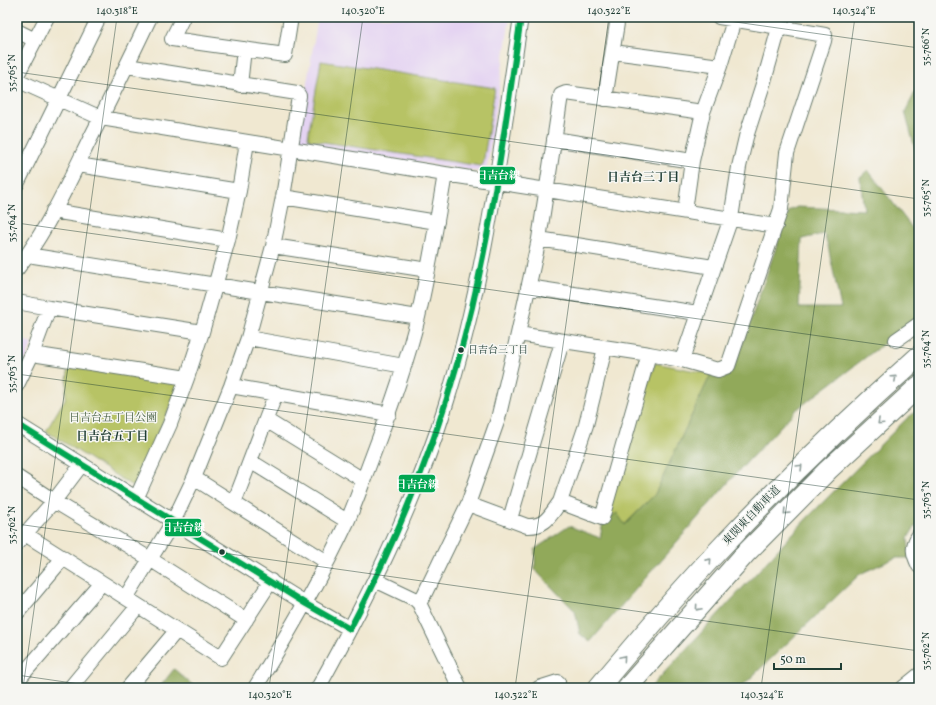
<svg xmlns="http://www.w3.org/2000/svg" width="936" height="705" viewBox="0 0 936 705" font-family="Vollkorn,'Noto Serif JP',serif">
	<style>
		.built { fill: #e4d3f2 }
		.green { fill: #b7c365; stroke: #6b804c }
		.forest { fill: #91a95a; stroke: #587347; fill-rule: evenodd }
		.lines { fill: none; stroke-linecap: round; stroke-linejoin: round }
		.minor-casing { stroke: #68796b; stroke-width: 16 }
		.highway-casing { stroke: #68796b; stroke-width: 22 }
		.minor { stroke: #fff; stroke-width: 14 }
		.highway { stroke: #fff; stroke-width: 20 }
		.bus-1-casing { stroke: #f6f6f2; stroke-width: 9 }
		.bus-1 { stroke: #00a651; stroke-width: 6 }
		.oneway { stroke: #8f9e9a }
		.ticks { fill: none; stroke: #1f3d34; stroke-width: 1; stroke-opacity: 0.45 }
		.bus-dot { fill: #1f3d34; stroke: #f6f6f2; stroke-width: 1.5 }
		.labels { text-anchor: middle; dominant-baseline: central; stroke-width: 3; stroke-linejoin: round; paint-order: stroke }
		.bus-label { font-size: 10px; fill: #1f3d34; stroke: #f6f6f2; text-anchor: start }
		.park-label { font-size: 11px; fill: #455e40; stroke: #f6f6f2 }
		.street-label { font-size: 11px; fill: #1f3d34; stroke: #f6f6f2 }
		.neighbourhood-label { font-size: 12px; font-weight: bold; fill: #1f3d34; stroke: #f6f6f2 }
		.line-badge { stroke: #f6f6f2; stroke-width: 1.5 }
		.badge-label { font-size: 11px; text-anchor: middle; font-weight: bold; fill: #fff }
		.neatline { fill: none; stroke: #1f3d34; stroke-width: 1.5 }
		.ticks-label { font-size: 10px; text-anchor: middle; fill: #1f3d34 }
	</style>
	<rect width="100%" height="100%" fill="#f6f6f2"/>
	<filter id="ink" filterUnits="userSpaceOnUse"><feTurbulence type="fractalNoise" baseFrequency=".025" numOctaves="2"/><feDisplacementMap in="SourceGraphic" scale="8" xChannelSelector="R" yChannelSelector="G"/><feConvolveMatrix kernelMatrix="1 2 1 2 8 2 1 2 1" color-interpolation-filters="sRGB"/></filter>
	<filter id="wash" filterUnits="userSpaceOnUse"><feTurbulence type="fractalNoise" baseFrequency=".012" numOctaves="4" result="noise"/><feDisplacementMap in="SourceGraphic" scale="16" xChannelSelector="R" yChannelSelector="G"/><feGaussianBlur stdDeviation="0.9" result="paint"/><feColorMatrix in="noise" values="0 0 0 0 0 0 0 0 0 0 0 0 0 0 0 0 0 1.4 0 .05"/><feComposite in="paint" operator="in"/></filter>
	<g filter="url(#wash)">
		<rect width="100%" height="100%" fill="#f0e8d1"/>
		<path class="built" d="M 318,17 L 510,17 L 487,167 L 481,172 L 299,144 L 297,143 Z
			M 17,336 L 32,344 L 17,382 Z"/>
		<path class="green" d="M 321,61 L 495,88 L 483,164 L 481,166 L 310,140 L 308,137 Z
			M 69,363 L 182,380 L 134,487 L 46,431 L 65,399 Z
			M 655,363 L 711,374 L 655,494 L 624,525 L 603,522 Z"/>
		<path class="forest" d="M 919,85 L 919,163 L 905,112 Z
			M 868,170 L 919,237 L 919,317 L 796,410 L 734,476 L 590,642 L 580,634 L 575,611 L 535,570 L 535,549 L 569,526 L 600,538 L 603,522 L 617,513 L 625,525 L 655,494 L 711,374 L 733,370 L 789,211 L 797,207 L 864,210 L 860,177 ZM 824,234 L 828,246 L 841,308 L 799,308 L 802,239 Z
			M 919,409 L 919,520 L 908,538 L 910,558 L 895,558 L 860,574 L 740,688 L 650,688 L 809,516 L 906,419 Z
			M 174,669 L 196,688 L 159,688 Z"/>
	</g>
	<g filter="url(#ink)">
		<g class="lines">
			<g class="minor-casing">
				<path id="minor" d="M 183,17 L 172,39 L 285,55 L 291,17
					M 17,31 L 35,40
					M 613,52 L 720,66
					M 17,75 L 47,17
					M 17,80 L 101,118 L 445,174 L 776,226
					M 240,85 L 244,49
					M 605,99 L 618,17
					M 554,139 L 692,161
					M 78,165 L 239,191
					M 17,184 L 99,17
					M 283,197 L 437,222
					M 53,211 L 228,240
					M 685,211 L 692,161 L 703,112 L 720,66 L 735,17
					M 539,239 L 713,267
					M 273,246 L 428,270
					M 28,254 L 34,256 L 418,317
					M 17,269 C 47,230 68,184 89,141 C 110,100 130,59 150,17
					M 528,287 L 698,313
					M 17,302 L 49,308 L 202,332
					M 518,334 L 649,354 L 682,360 L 718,370 L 728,366 L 781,209 L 787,153 L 824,41 L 825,35 L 719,17
					M 248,338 L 404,366
					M 896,340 L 919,324
					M 32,354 L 187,378
					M 682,360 L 731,218 L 739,167 L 746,137 L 764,81 L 779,28
					M 17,385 L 32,354 L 49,308
					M 231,386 L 389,414
					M 266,420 L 363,480
					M 17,424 L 306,604 L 350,629
					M 250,461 L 347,521
					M 17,477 L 54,501 L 150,559 L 246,620
					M 194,478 L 327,562
					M 136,499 L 170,424 L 187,378 L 202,332 L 228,240 L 239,191 L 247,142
					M 560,502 L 586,425 L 605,348
					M 234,503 L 276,393
					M 468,504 L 527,526 C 546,527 550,515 560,502 L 602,518 L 649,354
					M 510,519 L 562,342
					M 25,534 L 221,658 L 271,581
					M 919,535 C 911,547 913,554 919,566
					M 17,543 L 54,501 L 82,464
					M 375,580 L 415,599 L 419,603 L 460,688
					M 126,598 L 173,522 L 194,478 L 231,386 L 248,338 L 273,246 L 283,197 L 299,96 L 297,93 L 127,66
					M 419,603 L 424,595 L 468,504 L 498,419 L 518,334 L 539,239 L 561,95 L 566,93 L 703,112
					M 17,613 L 63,558
					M 17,681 L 102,583
					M 70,688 L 138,606
					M 128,688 L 177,630
					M 255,688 C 288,634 320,580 347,522 C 356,502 363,481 371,460 C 389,413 406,366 418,317 C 429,270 437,222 445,174
					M 318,688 C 368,598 414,506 445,407 C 485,281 501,147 521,17
					M 539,688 L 558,682
					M 903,688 L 919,675"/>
			</g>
			<g class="highway-casing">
				<path id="highway" d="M 598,688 C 641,637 684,586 730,538 C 790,475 854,414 919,356
					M 627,688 L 746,553 L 828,470 L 919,386"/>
			</g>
			<use href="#minor" class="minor"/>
			<use href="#highway" class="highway"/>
			<g class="bus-1-casing">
				<path id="bus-1" d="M 17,424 L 306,604 L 350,629
					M 350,629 C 395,543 432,455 458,361 C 490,249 504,132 521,17"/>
			</g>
			<use href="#bus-1" class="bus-1"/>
		</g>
		<defs><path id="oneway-chevron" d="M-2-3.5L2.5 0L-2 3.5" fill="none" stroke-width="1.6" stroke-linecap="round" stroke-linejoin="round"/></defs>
		<g class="oneway">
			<use href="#oneway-chevron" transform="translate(894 378) rotate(-42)"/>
			<use href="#oneway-chevron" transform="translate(880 422) rotate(137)"/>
			<use href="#oneway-chevron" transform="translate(800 467) rotate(-45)"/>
			<use href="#oneway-chevron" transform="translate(786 512) rotate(134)"/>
			<use href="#oneway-chevron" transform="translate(709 561) rotate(-48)"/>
			<use href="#oneway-chevron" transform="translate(698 608) rotate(131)"/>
			<use href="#oneway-chevron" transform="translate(623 658) rotate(-50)"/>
		</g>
	</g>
	<path class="ticks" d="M 700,17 L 919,48M 17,72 L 919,199M 17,223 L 919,350M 17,374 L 919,500M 17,524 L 919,651M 17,675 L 107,688M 23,688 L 117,17M 269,688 L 363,17M 515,688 L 609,17M 761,688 L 855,17"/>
	<g class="bus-dot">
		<circle cx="461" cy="350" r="3.5"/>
		<circle cx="222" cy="552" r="3.5"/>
	</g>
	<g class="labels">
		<g class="bus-label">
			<text x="468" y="350">日吉台三丁目</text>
		</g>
		<g class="park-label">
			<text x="113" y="418">日吉台五丁目公園</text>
		</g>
		<g class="street-label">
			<text transform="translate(752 516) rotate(-46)">東関東自動車道</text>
		</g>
		<g class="neighbourhood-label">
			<text x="643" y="178">日吉台三丁目</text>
			<text x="112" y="437">日吉台五丁目</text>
		</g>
	</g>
	<g class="line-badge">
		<rect x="479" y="166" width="37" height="19" rx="4" fill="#00a651"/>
		<rect x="398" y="474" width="38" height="19" rx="4" fill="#00a651"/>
		<rect x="164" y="518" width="38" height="19" rx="4" fill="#00a651"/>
	</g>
	<g class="badge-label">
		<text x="498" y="179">日吉台線</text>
		<text x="417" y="488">日吉台線</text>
		<text x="183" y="531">日吉台線</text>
	</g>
	<rect width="936" height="705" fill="none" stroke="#f6f6f2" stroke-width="44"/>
	<path d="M774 663v6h67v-6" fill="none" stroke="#1f3d34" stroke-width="2"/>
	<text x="780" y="663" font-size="12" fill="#1f3d34" stroke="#f6f6f2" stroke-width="3" paint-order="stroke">50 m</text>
	<rect x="22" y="22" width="892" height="661" class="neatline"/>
	<g class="ticks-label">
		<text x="117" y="14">140.318°E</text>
		<text x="363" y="14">140.320°E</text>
		<text x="609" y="14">140.322°E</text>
		<text x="854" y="14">140.324°E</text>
		<text transform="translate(925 47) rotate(-90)" y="4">35.766°N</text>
		<text transform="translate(11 73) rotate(-90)" y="4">35.765°N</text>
		<text transform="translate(925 198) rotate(-90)" y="4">35.765°N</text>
		<text transform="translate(11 223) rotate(-90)" y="4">35.764°N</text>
		<text transform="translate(925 349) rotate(-90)" y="4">35.764°N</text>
		<text transform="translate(11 374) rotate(-90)" y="4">35.763°N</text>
		<text transform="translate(925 500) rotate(-90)" y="4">35.763°N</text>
		<text transform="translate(11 525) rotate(-90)" y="4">35.762°N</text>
		<text transform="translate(925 651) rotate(-90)" y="4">35.762°N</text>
		<text x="270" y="698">140.320°E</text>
		<text x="516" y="698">140.322°E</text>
		<text x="762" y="698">140.324°E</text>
	</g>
</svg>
